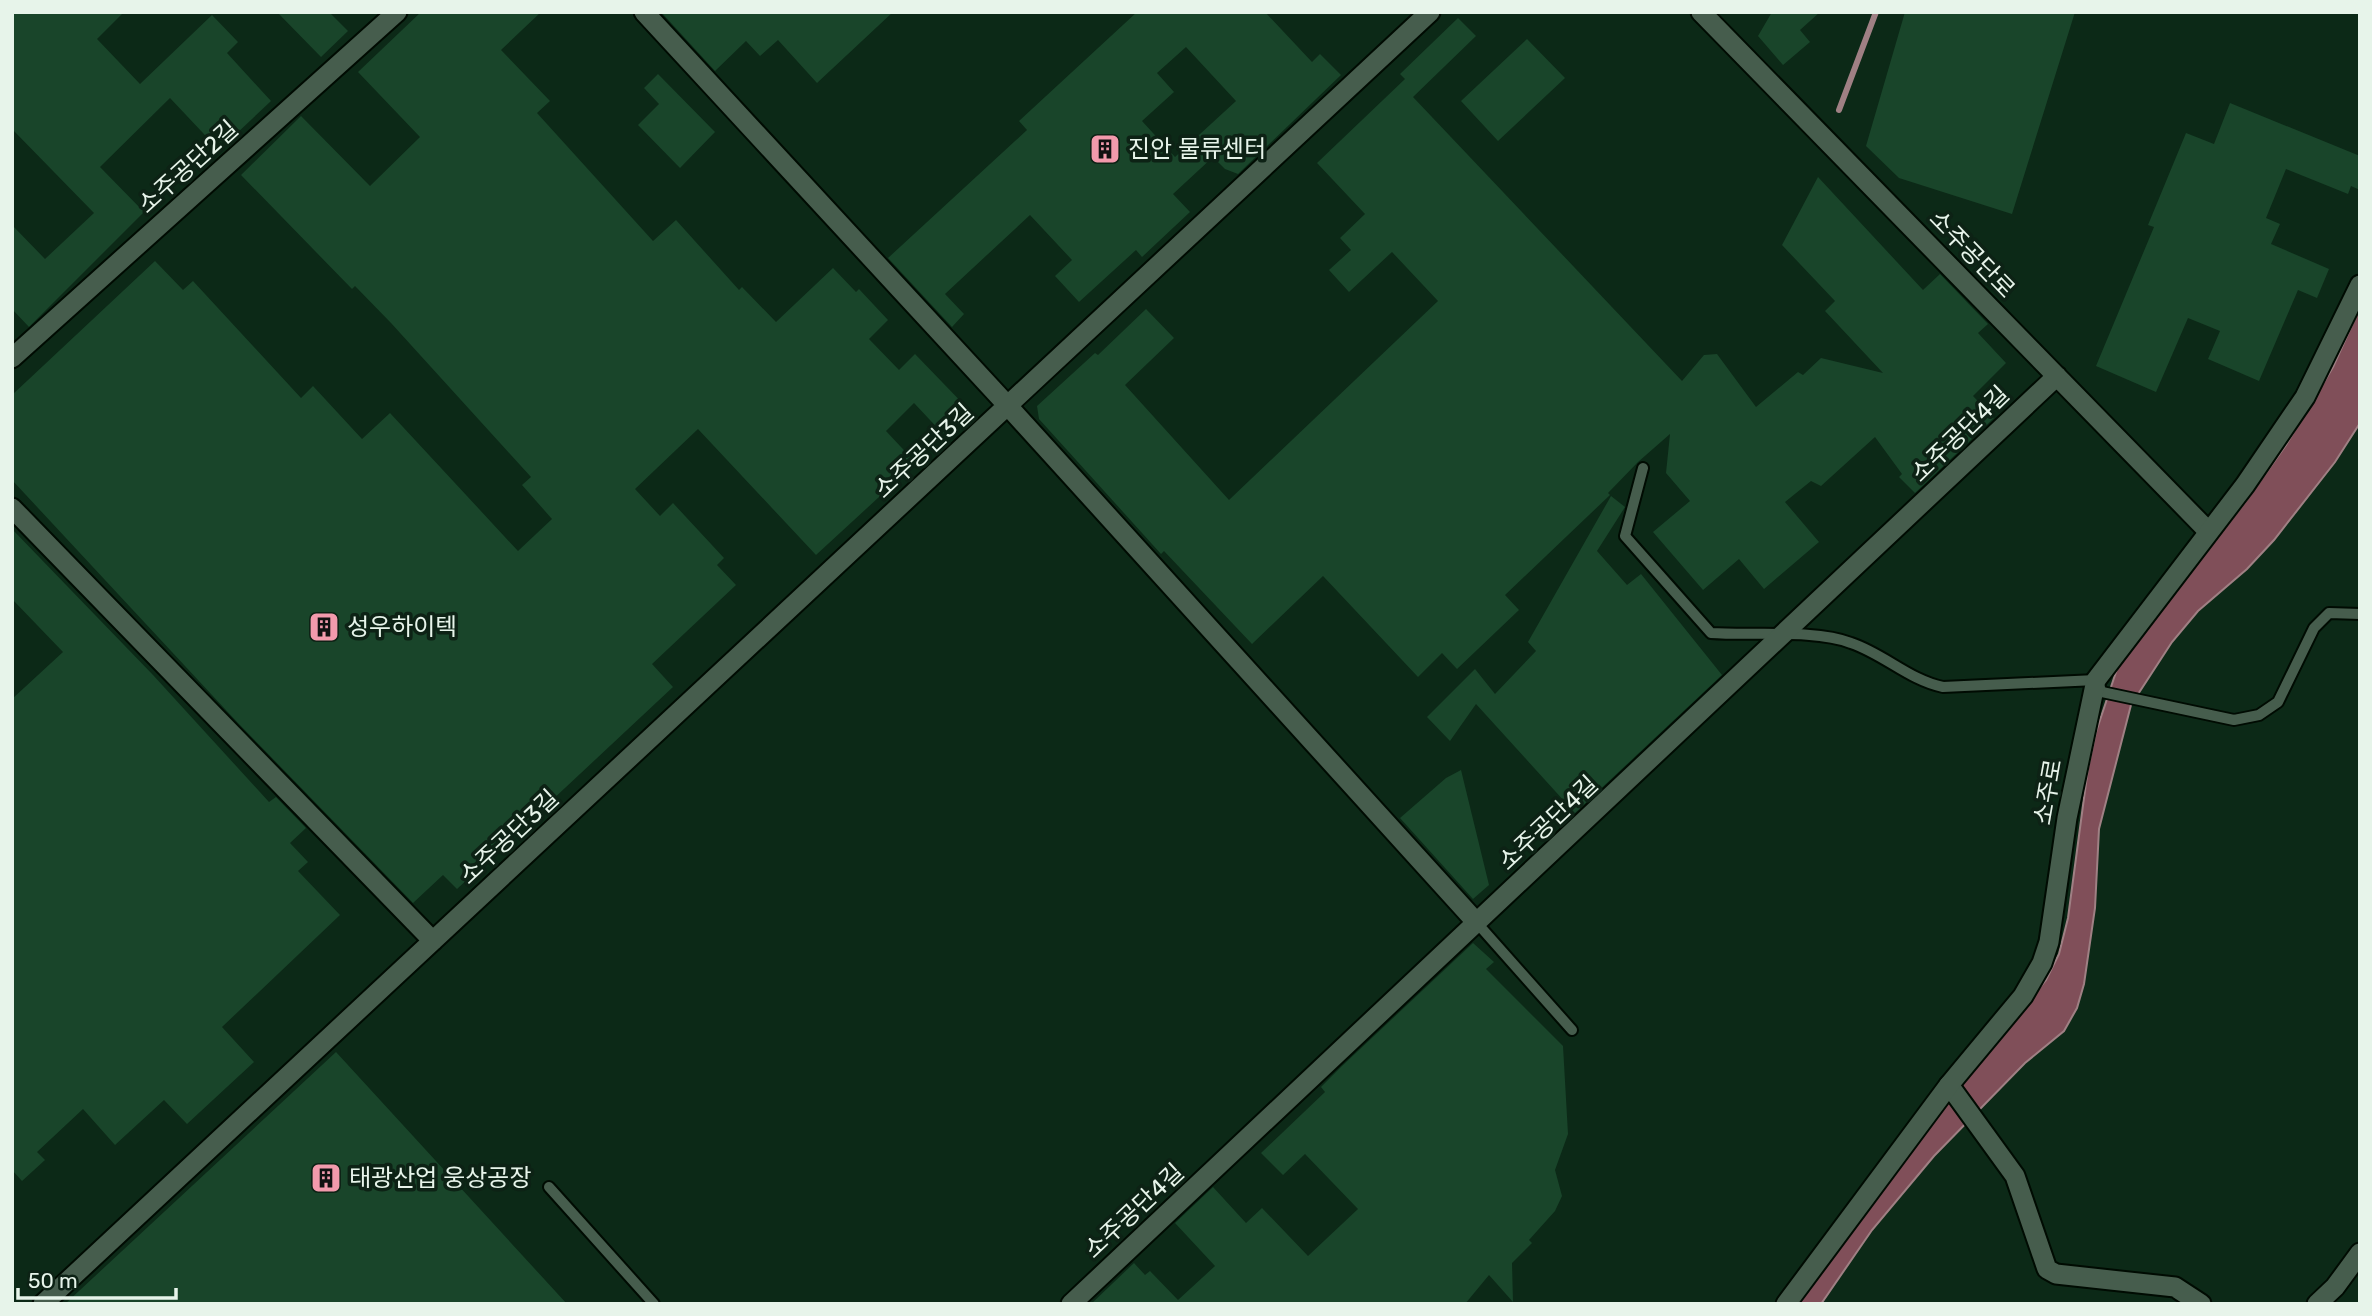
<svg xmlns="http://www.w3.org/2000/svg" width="2372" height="1316" viewBox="0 0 2372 1316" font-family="Rubik,'Noto Sans KR',sans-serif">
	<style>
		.built { fill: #0c2917 }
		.water { fill: #804f59; stroke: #9f8084; stroke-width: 2 }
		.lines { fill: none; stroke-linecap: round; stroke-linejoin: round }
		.stream { stroke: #9f8084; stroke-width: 6 }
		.building { fill: #19452a; fill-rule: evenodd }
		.service-casing { stroke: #000b02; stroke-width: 14 }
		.minor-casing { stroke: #000b02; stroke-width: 23 }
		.tertiary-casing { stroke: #000b02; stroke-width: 23 }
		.service { stroke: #465d4d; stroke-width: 10 }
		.minor { stroke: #465d4d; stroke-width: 19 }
		.tertiary { stroke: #465d4d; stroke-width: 19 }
		.labels { text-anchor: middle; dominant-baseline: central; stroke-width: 7; stroke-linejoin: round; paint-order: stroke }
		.poi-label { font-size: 24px; fill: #e7f4ea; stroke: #0d2215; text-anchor: start }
		.street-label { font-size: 24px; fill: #e7f4ea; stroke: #0d2215 }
	</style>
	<rect width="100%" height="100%" fill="#0d2215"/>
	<path class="built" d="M 12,12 L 2360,12 L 2360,1304 L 12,1304 Z"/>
	<path class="water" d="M 2360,307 L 2360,423 L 2335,462 L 2274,540 L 2247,569 L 2198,611 L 2172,642 L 2131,705 L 2099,829 L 2095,908 L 2084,984 L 2077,1008 L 2064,1031 L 2025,1063 L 1934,1156 L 1872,1230 L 1821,1304 L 1794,1304 L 1950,1096 L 2046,980 L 2059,954 L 2068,918 L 2088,768 L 2096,732 L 2119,663 L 2246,501 L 2286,445 L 2333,367 Z"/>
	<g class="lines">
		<path class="stream" d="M 1839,110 L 1876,12"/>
	</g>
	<path class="building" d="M 12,12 L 124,12 L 97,39 L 140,84 L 212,15 L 238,42 L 227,53 L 271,101 L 219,150 L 170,98 L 100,167 L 144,212 L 29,327 L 12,309 L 12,225 L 45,259 L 94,213 L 12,129 Z
		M 277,12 L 329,12 L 348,31 L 321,57 Z
		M 421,12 L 541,12 L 501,50 L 550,101 L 537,113 L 653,241 L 676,220 L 739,290 L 742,287 L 776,322 L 833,268 L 856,292 L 859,289 L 888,320 L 869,339 L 899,370 L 915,354 L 971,412 L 945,436 L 914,403 L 886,431 L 916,463 L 816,555 L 698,429 L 635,489 L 660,516 L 673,503 L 724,558 L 717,565 L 736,585 L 652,664 L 673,687 L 457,889 L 443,875 L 413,903 L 238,723 L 12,480 L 12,395 L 155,261 L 183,290 L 193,281 L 301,398 L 313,386 L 362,439 L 390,413 L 518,551 L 552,519 L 522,485 L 531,477 L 391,323 L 355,286 L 352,289 L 241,175 L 301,116 L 370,186 L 420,137 L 358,72 Z
		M 661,12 L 893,12 L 817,83 L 778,40 L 760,56 L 746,41 L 715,71 Z
		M 1137,12 L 1265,12 L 1312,62 L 1320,54 L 1341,75 L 1238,174 L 1225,169 L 1213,157 L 1173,194 L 1190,212 L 1142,257 L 1136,250 L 1079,302 L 1055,276 L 1072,260 L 1030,215 L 945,294 L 964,314 L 952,327 L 888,258 L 1027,130 L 1019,121 ZM 1186,47 L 1236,101 L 1175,157 L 1142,121 L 1174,92 L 1157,73 Z
		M 1772,12 L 1820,12 L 1800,30 L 1810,42 L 1783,65 L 1758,36 Z
		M 1905,12 L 2075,12 L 2012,214 L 1899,178 L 1866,146 Z
		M 1458,18 L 1476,36 L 1413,97 L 1682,381 L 1704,355 L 1717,354 L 1756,407 L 1798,372 L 1803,375 L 1821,358 L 1883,373 L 1825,311 L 1835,301 L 1782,245 L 1818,177 L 1923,290 L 1940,274 L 1988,324 L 1978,333 L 2006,363 L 1973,396 L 1994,418 L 1915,493 L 1899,477 L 1902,474 L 1875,437 L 1821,486 L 1811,481 L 1785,502 L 1819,542 L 1764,589 L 1739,559 L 1703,590 L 1653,532 L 1690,501 L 1666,473 L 1670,434 L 1638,462 L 1608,493 L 1610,495 L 1505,595 L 1519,610 L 1457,669 L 1442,653 L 1418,677 L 1323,576 L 1252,644 L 1164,551 L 1161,554 L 1039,419 L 1037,406 L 1095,353 L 1098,355 L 1146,309 L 1174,338 L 1125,385 L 1229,500 L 1438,301 L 1392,252 L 1349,292 L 1329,270 L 1351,250 L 1340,238 L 1365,214 L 1317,163 L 1405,79 L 1400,74 Z
		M 1527,39 L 1565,78 L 1498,141 L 1461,101 Z
		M 658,74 L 715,132 L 680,168 L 638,125 L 659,104 L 644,88 Z
		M 2230,103 L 2360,156 L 2360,190 L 2351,186 L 2348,194 L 2286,169 L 2266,218 L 2280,224 L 2271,244 L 2329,269 L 2317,298 L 2298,290 L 2259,381 L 2208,359 L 2220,331 L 2188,318 L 2156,392 L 2096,366 L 2154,227 L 2148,225 L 2186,133 L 2214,144 Z
		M 1611,496 L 1625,507 L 1597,551 L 1627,585 L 1641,574 L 1722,675 L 1575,813 L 1476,704 L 1450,741 L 1427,717 L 1475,669 L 1495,694 L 1536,651 L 1528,642 Z
		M 12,529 L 153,675 L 269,802 L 276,797 L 306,828 L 290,843 L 308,862 L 298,871 L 340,915 L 222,1027 L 254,1062 L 187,1124 L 164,1100 L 115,1145 L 83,1109 L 37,1152 L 45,1160 L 22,1181 L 12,1170 L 12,699 L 63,652 L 12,599 Z
		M 1461,770 L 1489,885 L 1473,899 L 1400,818 L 1446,778 Z
		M 1473,943 L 1494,962 L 1486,969 L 1563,1046 L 1568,1134 L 1555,1170 L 1562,1196 L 1555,1211 L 1529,1240 L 1532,1243 L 1512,1263 L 1513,1302 L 1489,1275 L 1465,1304 L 1091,1304 L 1134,1263 L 1145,1275 L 1150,1271 L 1178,1300 L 1215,1266 L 1175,1223 L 1213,1187 L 1246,1223 L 1262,1208 L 1308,1256 L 1358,1209 L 1305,1154 L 1283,1175 L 1261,1153 L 1325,1092 L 1321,1087 L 1342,1066 Z
		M 336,1052 L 567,1304 L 65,1304 Z"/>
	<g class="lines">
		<g class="service-casing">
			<path id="service" d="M 1643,468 L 1625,536 L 1711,633 C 1752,636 1815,629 1851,643 C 1884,654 1909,680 1943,687 L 2096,680 L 2102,692 L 2234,720 L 2259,715 L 2278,702 L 2314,628 L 2329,613 L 2360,614
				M 1477,923 L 1572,1030
				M 549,1187 L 654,1304"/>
		</g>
		<g class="minor-casing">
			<path id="minor" d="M 644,12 L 1008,406 L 1477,923
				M 1701,12 L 2208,531
				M 12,358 L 397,12
				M 12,508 L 433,941
				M 1949,1085 L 2015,1176 L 2047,1269 L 2056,1274 L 2175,1287 L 2201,1304
				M 43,1304 L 1430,12
				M 1071,1304 L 2057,376
				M 2317,1304 L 2335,1287 L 2360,1253"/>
		</g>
		<g class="tertiary-casing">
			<path id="tertiary" d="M 1786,1304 L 1949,1085 L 2023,996 L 2042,963 L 2049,942 L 2067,818 L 2096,680 L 2245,485 L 2305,397 L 2360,285"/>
		</g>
		<use href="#service" class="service"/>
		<use href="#minor" class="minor"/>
		<use href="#tertiary" class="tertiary"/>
	</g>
	<defs>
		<g id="building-square" transform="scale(1.575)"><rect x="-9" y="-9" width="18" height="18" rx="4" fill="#f29aac" stroke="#0d2215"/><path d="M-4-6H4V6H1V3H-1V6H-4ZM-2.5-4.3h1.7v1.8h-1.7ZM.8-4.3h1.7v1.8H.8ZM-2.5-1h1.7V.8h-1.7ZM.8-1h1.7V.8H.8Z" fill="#111"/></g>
	</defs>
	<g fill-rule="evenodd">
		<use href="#building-square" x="1105" y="149"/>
		<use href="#building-square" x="324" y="627"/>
		<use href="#building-square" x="326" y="1178"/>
	</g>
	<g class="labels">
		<g class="poi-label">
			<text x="1128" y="149">진안 물류센터</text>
			<text x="347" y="627">성우하이텍</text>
			<text x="349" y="1178">태광산업 웅상공장</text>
		</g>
		<g class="street-label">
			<text transform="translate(188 167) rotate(-42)">소주공단2길</text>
			<text transform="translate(1972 254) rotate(46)">소주공단로</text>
			<text transform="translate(1960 434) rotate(-44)">소주공단4길</text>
			<text transform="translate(924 451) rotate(-43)">소주공단3길</text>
			<text transform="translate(2048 792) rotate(-80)">소주로</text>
			<text transform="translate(1548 823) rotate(-43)">소주공단4길</text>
			<text transform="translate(509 837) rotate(-43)">소주공단3길</text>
			<text transform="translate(1134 1211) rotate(-43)">소주공단4길</text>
		</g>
	</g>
	<rect width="2372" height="1316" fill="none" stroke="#e7f4ea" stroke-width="28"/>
	<path d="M18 1288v10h158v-10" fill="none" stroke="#e7f4ea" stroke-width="3.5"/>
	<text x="28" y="1288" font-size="21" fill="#e7f4ea" stroke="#0d2215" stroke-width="5" paint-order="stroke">50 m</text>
</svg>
